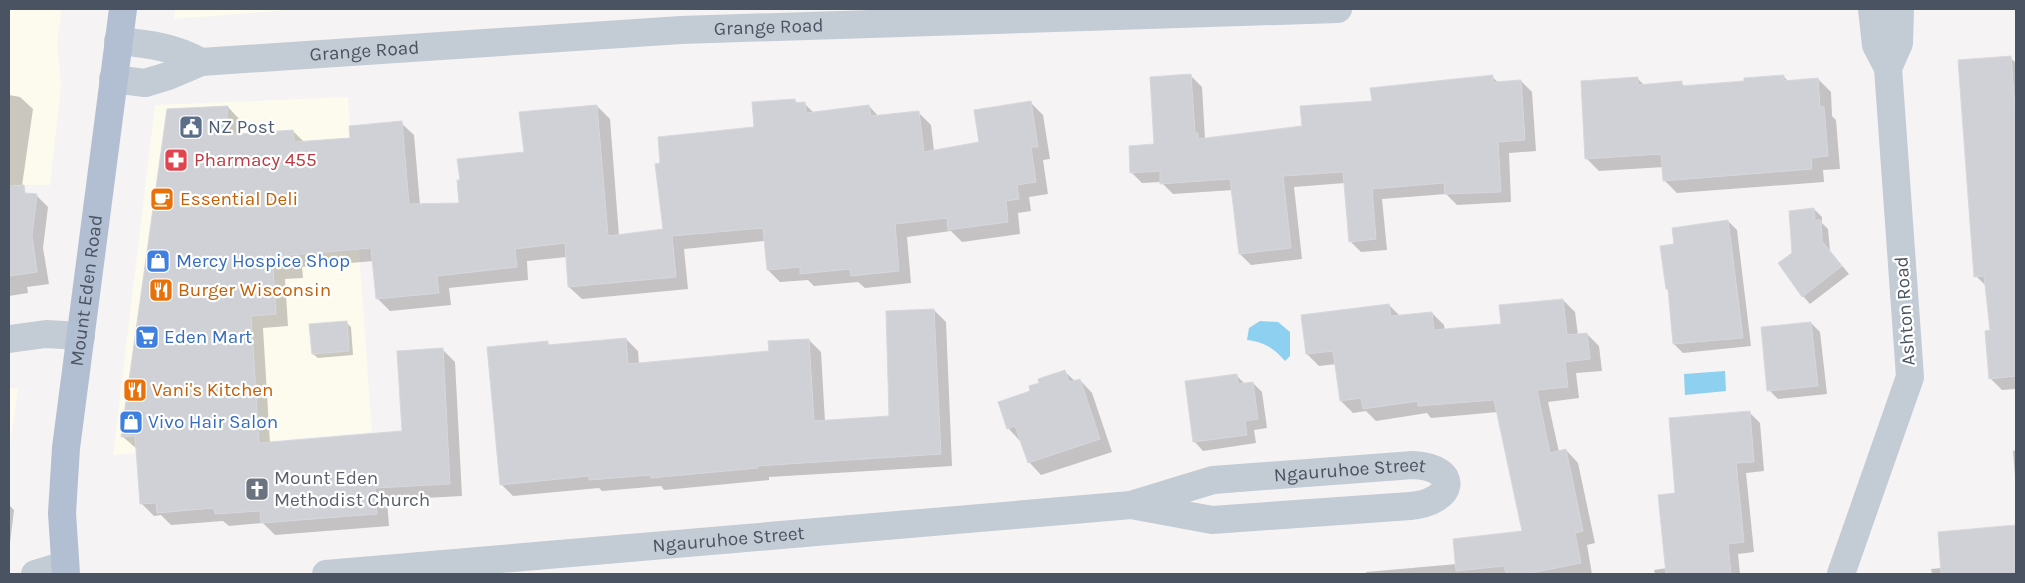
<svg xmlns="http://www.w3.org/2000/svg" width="2025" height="583" viewBox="0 0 2025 583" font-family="Karla,sans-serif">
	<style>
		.commercial { fill: #fdfbee }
		.water { fill: #8dd0f0 }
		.shadow { fill: #0003 }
		.building { fill: #cfd1d7; stroke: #d7d8de }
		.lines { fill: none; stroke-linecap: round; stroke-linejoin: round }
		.minor { stroke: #c3cbd4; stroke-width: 28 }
		.major { stroke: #b2bed2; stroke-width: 28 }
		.labels { text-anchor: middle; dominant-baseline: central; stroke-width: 4.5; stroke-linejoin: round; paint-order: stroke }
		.street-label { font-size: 19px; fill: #495361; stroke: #fff }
		.service-label { font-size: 19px; fill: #4e5e75; stroke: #fff; text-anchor: start }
		.health-label { font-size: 19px; fill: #be3a42; stroke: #fff; text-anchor: start }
		.food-label { font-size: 19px; fill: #c56008; stroke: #fff; text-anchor: start }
		.shop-label { font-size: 19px; fill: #366cbe; stroke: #fff; text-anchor: start }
		.worship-label { font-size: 19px; fill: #5b616d; stroke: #fff; text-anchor: start }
	</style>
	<rect width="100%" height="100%" fill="#f5f3f3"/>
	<path class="commercial" d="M 9,9 L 62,9 L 57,43 L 61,86 L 50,185 L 9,185 Z
		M 175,9 L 301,9 L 174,19 Z
		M 348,97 L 372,432 L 113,455 L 155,105 Z
		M 18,388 L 11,438 L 9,454 L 9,389 Z"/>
	<path class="water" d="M 1260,321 L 1278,322 L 1290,332 L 1290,356 L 1285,361 C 1274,348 1264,342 1247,340 L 1249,328 Z
		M 1725,371 L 1726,391 L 1685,395 L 1684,374 Z"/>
	<path class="shadow" d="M 2011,58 L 2016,63 L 2016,407 L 2015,389 L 2002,390 L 1990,378 L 1991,331 L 1987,287 L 1976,276 Z
		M 1191,76 L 1202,87 L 1205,139 L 1303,127 L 1373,102 L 1492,77 L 1498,82 L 1521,81 L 1532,92 L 1536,151 L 1509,153 L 1511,202 L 1457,205 L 1446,194 L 1382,199 L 1387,250 L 1361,252 L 1350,241 L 1345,183 L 1294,187 L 1302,259 L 1251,265 L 1240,254 L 1233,190 L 1173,194 L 1161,182 L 1142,183 L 1131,172 L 1155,145 Z
		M 1783,76 L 1789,82 L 1818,79 L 1831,92 L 1832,116 L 1836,120 L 1840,169 L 1823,170 L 1824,182 L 1677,193 L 1665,181 L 1664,167 L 1599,171 L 1586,158 L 1637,78 L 1645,86 L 1681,83 L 1686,87 L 1746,82 Z
		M 9,95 L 20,97 L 33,109 L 21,193 L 36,195 L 48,207 L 43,248 L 49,284 L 27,287 L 28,293 L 9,296 L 9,224 L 14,190 L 9,190 Z
		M 795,100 L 798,104 L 804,103 L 814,113 L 869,106 L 879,117 L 918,112 L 931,125 L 934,151 L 980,144 L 1031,103 L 1043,115 L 1050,159 L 1043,160 L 1048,194 L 1029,197 L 1031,211 L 1018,213 L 1020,234 L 962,242 L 951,231 L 907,237 L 911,283 L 865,288 L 858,282 L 814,286 L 808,280 L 780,282 L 768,270 L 765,241 L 684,249 L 688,289 L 582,299 L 569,287 L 567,257 L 527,261 L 528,280 L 449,288 L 451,305 L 390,311 L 377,298 L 374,261 L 302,267 L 303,278 L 285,279 L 288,326 L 263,328 L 270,443 L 403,432 L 442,349 L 455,362 L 462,496 L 387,500 L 389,526 L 275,535 L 263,523 L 229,526 L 223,521 L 171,525 L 161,515 L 154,516 L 142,504 L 137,449 L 123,437 L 168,111 L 228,107 L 240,120 L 238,136 L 293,131 L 304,142 L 352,139 L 401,123 L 414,135 L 420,205 L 461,204 L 525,153 L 597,106 L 610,119 L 619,236 L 664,230 L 755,128 Z
		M 1814,209 L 1822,217 L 1822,223 L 1828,229 L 1830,251 L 1849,274 L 1810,304 L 1803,296 L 1793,254 Z
		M 1728,221 L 1737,230 L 1751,346 L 1683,353 L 1674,344 L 1670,292 L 1667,289 L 1675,245 Z
		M 1563,300 L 1575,312 L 1578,335 L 1587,334 L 1599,346 L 1602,371 L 1576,373 L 1579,398 L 1548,402 L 1559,452 L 1566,450 L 1578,463 L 1595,543 L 1587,545 L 1592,574 L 1366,574 L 1366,572 L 1457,564 L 1523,532 L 1498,412 L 1431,418 L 1427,413 L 1376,421 L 1366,411 L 1353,413 L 1341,401 L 1336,364 L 1319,366 L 1307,354 L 1389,305 L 1400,316 L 1432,313 L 1444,325 L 1445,330 L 1502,325 Z
		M 934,310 L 946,322 L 952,466 L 769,477 L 769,480 L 664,490 L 661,486 L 602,491 L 599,488 L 513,496 L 501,484 L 547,343 L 550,346 L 626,339 L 638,351 L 639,364 L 770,352 L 809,340 L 821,352 L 825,422 L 891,417 Z
		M 346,322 L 351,327 L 353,355 L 318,358 L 313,354 Z
		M 1811,323 L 1820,332 L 1827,394 L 1778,399 L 1769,390 Z
		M 1065,372 L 1075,381 L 1080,380 L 1092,393 L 1112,452 L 1041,475 L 1029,462 L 1020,441 L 1008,428 L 1032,392 Z
		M 1236,375 L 1245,384 L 1253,383 L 1262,392 L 1267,428 L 1254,430 L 1256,443 L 1203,451 L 1194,441 Z
		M 1750,413 L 1760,423 L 1764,471 L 1746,473 L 1754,552 L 1738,554 L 1740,574 L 1655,574 L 1654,570 L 1667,568 L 1676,495 Z
		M 2016,450 L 2016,490 L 2013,451 Z
		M 9,505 L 14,510 L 9,552 Z
		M 2015,527 L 2016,574 L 1932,574 L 1931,569 L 1942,568 Z"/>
	<path class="building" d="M 2011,56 L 2016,122 L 2016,376 L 1989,379 L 1985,331 L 1990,330 L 1984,276 L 1974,277 L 1958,60 Z
		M 1191,74 L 1195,133 L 1198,133 L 1198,139 L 1302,126 L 1300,106 L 1372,101 L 1370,88 L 1493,75 L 1493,82 L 1521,80 L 1525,140 L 1498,142 L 1501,192 L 1445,194 L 1444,183 L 1372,189 L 1376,239 L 1349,242 L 1343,172 L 1283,176 L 1291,248 L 1239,254 L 1230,179 L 1160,184 L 1160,171 L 1130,173 L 1129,146 L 1154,144 L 1150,77 Z
		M 1784,75 L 1784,81 L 1818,78 L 1820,107 L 1824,107 L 1828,156 L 1811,158 L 1812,169 L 1663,181 L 1661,154 L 1585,159 L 1581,81 L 1638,77 L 1638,85 L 1682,81 L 1682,86 L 1744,81 L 1744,78 Z
		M 795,99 L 795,103 L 805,102 L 806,113 L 869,105 L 871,116 L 919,111 L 924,152 L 979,142 L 974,110 L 1031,101 L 1038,147 L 1031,147 L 1036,182 L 1017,185 L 1019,199 L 1006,201 L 1008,222 L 948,230 L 947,218 L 895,224 L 899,271 L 851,276 L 850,269 L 800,274 L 800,267 L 767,270 L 763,228 L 672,236 L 676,277 L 568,287 L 565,243 L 515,249 L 517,267 L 437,276 L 439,293 L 376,299 L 371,248 L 290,255 L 291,266 L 273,267 L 276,314 L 251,316 L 259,443 L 402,431 L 397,351 L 443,348 L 450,484 L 375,488 L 377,514 L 261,523 L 260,511 L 215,514 L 214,508 L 157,513 L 156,503 L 140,504 L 135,436 L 121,437 L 167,109 L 228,106 L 225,135 L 293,130 L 294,142 L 350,138 L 349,126 L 402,121 L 409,204 L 459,203 L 457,180 L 460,180 L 457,159 L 524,152 L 519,112 L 597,105 L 608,236 L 663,229 L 655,164 L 660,163 L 658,137 L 754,127 L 752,102 Z
		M 24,185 L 25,193 L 37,194 L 32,236 L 37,272 L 9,276 L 9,186 Z
		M 1814,208 L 1815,220 L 1821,220 L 1822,241 L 1842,266 L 1802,297 L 1778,263 L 1792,253 L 1789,211 Z
		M 1728,220 L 1743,338 L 1673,344 L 1668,289 L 1666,289 L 1660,246 L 1674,244 L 1672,228 Z
		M 1563,299 L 1567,335 L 1587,333 L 1590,359 L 1565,362 L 1568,387 L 1537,390 L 1550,453 L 1566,449 L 1583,531 L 1575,533 L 1581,563 L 1526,574 L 1506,574 L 1504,566 L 1456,571 L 1453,539 L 1522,531 L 1494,400 L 1418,406 L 1418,401 L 1363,409 L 1361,398 L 1340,401 L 1333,351 L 1306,354 L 1301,315 L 1389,304 L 1391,316 L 1432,312 L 1434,330 L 1501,324 L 1499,305 Z
		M 934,309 L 941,454 L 757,466 L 758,468 L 651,478 L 651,475 L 589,480 L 589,476 L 500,485 L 487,347 L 548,341 L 548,345 L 626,338 L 628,364 L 769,351 L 768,341 L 809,339 L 814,421 L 889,416 L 886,311 Z
		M 347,321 L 349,351 L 312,354 L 309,324 Z
		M 1811,322 L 1818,386 L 1767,391 L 1761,327 Z
		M 1065,370 L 1069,382 L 1080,379 L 1100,439 L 1028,463 L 1015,426 L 1007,429 L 998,402 L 1030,391 L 1029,386 L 1039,383 L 1038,379 Z
		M 1237,374 L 1238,384 L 1253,382 L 1258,419 L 1245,421 L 1247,435 L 1193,442 L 1185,381 Z
		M 1750,411 L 1754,462 L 1736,463 L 1744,542 L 1728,544 L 1731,574 L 1666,574 L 1658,495 L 1675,493 L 1669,418 Z
		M 2016,525 L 2016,574 L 1941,574 L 1938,532 Z"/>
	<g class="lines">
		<g class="minor">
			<path d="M 118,41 C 149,44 174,47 201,62"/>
			<path d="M 1888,68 L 1899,43 L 1900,9"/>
			<path id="s1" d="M 113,79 L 145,83 L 168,76 L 201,62 L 681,30 L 1338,9"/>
			<path d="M 9,339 L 46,334 L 81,336"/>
			<path d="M 35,574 L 64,565"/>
			<path id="s2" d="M 326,574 L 1131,505 L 1213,480 L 1413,465 C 1462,468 1454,502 1410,506 L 1212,520 L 1131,505"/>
			<path d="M 1841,574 L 1910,377 L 1888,68 L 1876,45 L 1872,9"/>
		</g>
		<path class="major" id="s3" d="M 66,574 L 62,513 L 66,448 L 123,9"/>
	</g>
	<defs>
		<g id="civic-square" transform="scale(1.25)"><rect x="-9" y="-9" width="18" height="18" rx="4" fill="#5c6f8a" stroke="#fff"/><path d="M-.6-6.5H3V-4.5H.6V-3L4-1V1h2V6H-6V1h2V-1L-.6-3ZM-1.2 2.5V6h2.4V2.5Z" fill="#fff"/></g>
		<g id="pharmacy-square" transform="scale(1.25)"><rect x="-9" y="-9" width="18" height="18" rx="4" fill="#e0444e" stroke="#fff"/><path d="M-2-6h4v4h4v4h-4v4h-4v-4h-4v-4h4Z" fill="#fff"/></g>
		<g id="cafe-square" transform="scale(1.25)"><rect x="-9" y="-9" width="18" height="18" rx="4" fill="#e8710a" stroke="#fff"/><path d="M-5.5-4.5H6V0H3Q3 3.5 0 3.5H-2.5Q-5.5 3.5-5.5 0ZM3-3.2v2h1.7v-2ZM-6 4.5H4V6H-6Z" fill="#fff"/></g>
		<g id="shop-square" transform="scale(1.25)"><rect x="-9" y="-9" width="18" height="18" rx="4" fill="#3f7fe0" stroke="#fff"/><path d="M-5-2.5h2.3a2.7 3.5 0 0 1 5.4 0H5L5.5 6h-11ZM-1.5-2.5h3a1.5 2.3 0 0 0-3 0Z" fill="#fff"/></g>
		<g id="restaurant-square" transform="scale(1.25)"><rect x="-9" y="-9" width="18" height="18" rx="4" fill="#e8710a" stroke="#fff"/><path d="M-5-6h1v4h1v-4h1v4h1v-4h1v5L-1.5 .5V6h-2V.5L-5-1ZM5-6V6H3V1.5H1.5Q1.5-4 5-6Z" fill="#fff"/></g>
		<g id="supermarket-square" transform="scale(1.25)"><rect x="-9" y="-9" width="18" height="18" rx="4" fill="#3f7fe0" stroke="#fff"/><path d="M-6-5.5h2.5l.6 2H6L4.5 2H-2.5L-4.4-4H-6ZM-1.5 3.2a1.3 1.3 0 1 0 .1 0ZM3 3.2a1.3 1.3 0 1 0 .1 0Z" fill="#fff"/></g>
		<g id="church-square" transform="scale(1.25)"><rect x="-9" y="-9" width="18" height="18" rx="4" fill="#6b7280" stroke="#fff"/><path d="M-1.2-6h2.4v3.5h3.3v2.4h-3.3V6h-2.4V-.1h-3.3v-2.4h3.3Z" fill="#fff"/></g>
	</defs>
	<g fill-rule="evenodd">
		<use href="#civic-square" x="191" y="127"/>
		<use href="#pharmacy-square" x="176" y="160"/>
		<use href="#cafe-square" x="162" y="199"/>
		<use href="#shop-square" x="158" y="261"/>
		<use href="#restaurant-square" x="161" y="290"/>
		<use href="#supermarket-square" x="147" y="337"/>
		<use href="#restaurant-square" x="135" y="390"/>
		<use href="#shop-square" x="131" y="422"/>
		<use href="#church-square" x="257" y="489"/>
	</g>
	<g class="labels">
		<g class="street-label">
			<text stroke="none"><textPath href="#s1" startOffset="661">Grange Road</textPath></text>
			<text stroke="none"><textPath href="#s1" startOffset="256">Grange Road</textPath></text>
			<text stroke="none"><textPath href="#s3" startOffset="285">Mount Eden Road</textPath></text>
			<text transform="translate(1905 311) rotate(-94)">Ashton Road</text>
			<text stroke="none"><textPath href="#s2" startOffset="1031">Ngauruhoe Street</textPath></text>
			<text stroke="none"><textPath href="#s2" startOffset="404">Ngauruhoe Street</textPath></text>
		</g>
		<g class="service-label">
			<text x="208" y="127">NZ Post</text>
		</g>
		<g class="health-label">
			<text x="194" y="160">Pharmacy 455</text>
		</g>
		<g class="food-label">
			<text x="180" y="199">Essential Deli</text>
			<text x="178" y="290">Burger Wisconsin</text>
			<text x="152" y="390">Vani's Kitchen</text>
		</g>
		<g class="shop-label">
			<text x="176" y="261">Mercy Hospice Shop</text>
			<text x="164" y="337">Eden Mart</text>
			<text x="148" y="422">Vivo Hair Salon</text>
		</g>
		<g class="worship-label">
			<text x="274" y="478">Mount Eden<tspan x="274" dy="22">Methodist Church</tspan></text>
		</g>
	</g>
	<rect width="2025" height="583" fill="none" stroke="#495361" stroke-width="20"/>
</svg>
